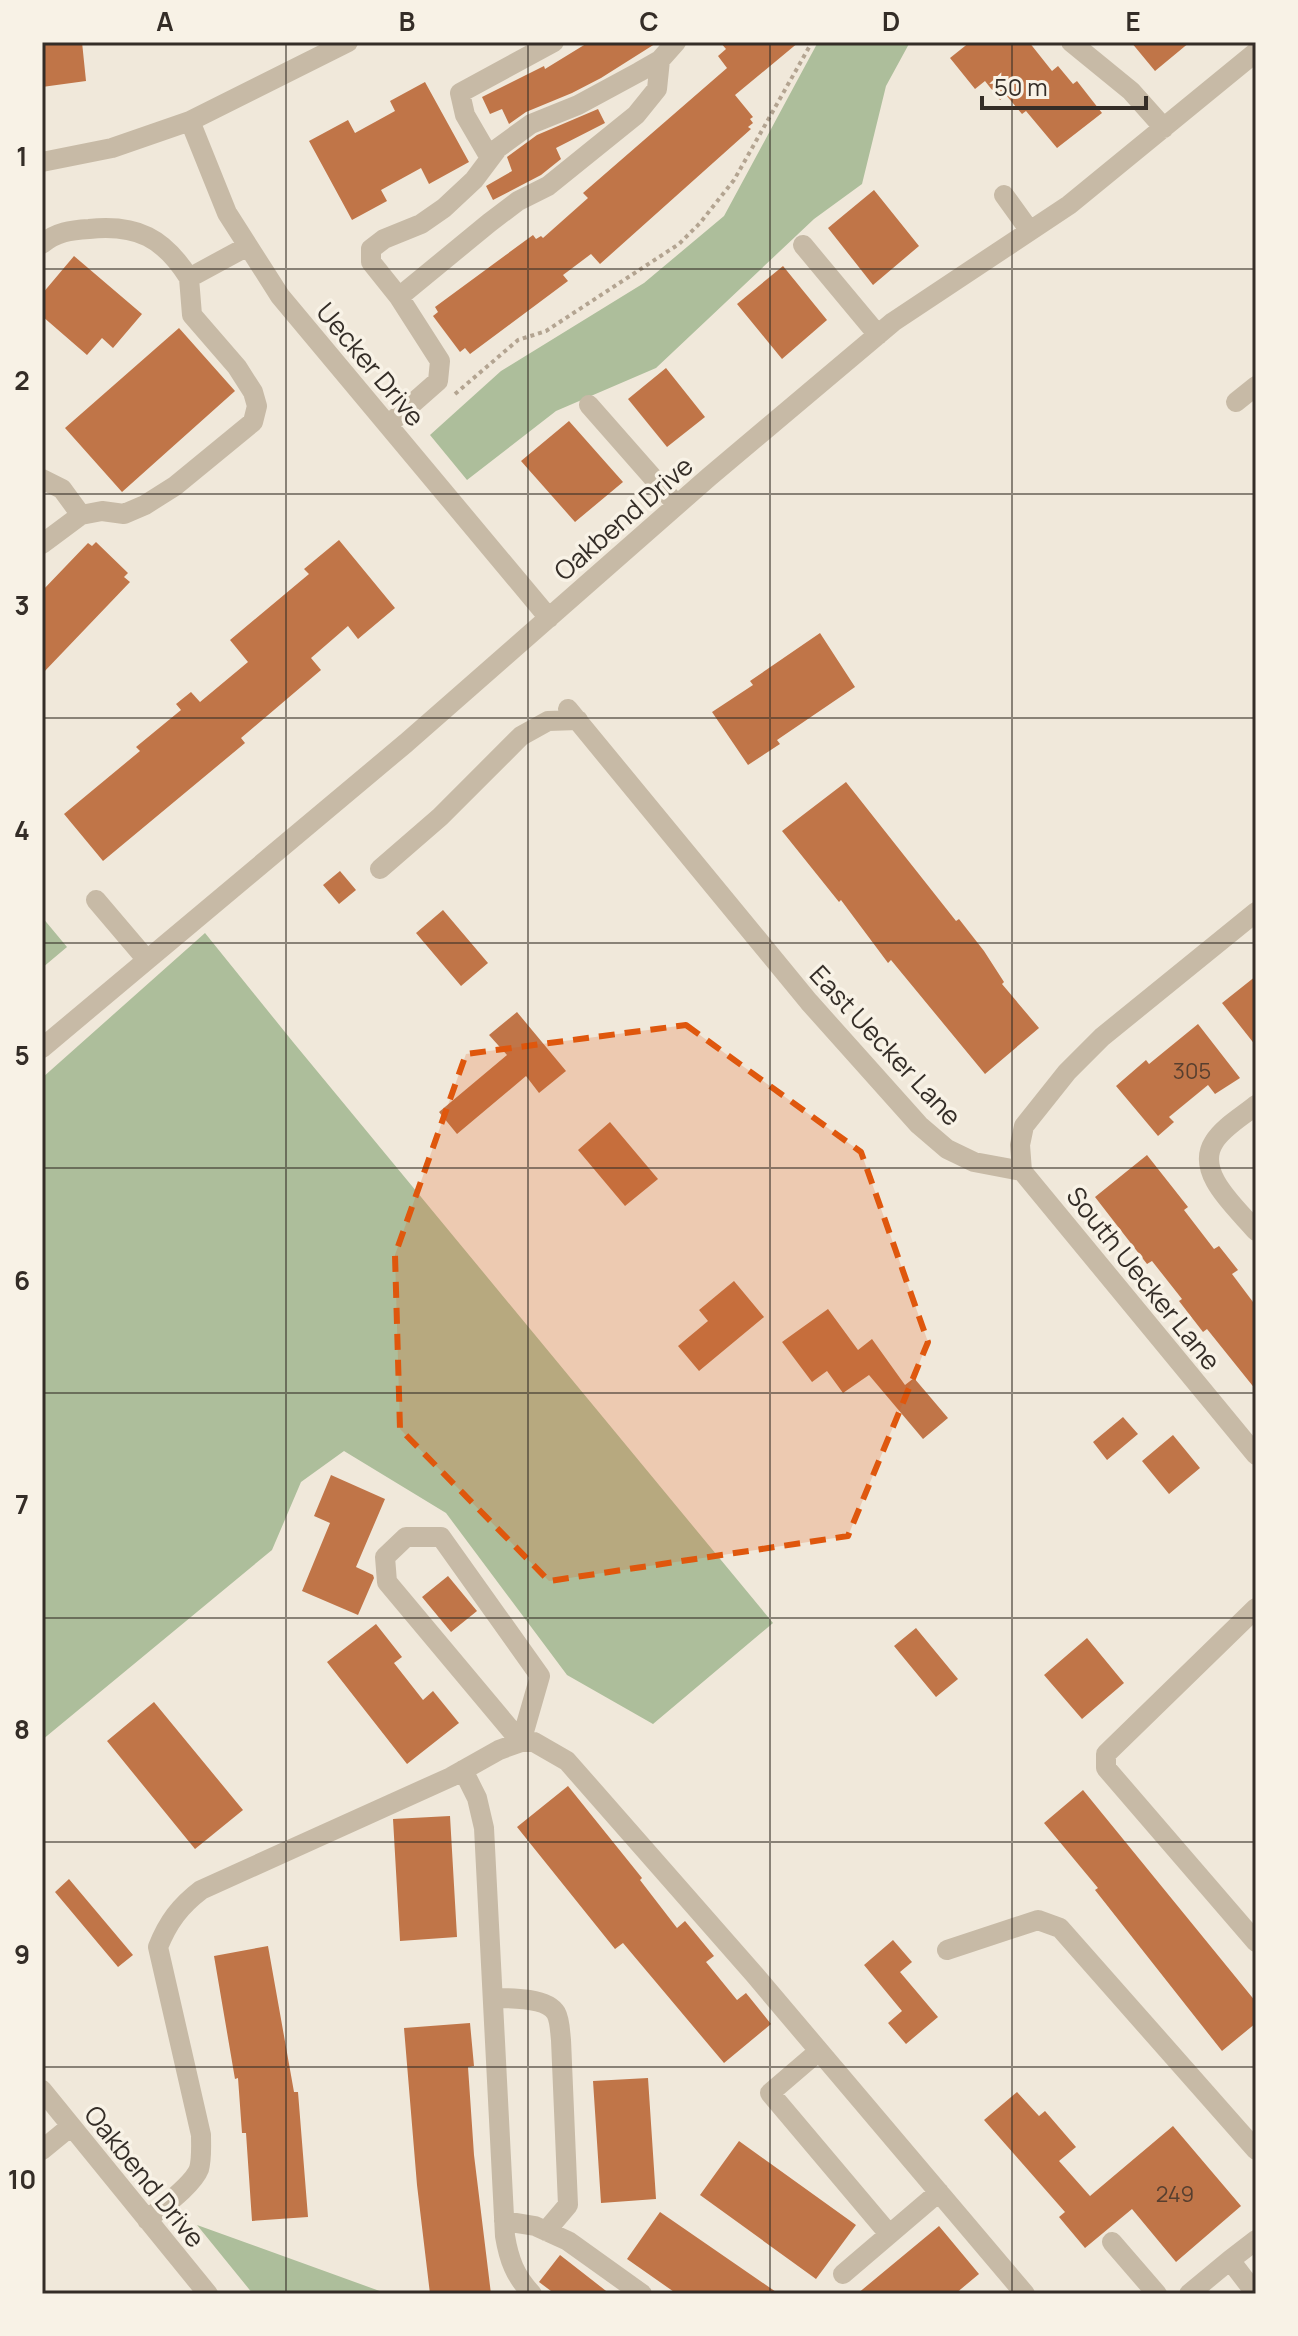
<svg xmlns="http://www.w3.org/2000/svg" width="1298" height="2336" viewBox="0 0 1298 2336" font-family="Manrope,sans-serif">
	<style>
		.green { fill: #adbe9b }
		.building { fill: #c07548 }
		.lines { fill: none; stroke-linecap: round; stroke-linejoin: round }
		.path { stroke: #b3a491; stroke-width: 4; stroke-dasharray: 4 4; stroke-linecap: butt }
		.minor { stroke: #c7baa6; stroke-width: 20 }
		.marked { fill: #df570d; fill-opacity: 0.2; stroke: #df570d; stroke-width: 6; stroke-dasharray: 16 10; stroke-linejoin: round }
		.grid { fill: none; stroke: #342d27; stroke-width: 2; stroke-opacity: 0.55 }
		.labels { text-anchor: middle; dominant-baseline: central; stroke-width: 7; stroke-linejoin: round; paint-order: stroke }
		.number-label { font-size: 22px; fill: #573f2f }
		.street-label { font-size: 26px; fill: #342d27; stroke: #f8f2e6 }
		.neatline { fill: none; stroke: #342d27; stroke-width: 3 }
		.grid-label { font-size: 26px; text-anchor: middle; font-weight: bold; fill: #342d27 }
	</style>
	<rect width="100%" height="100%" fill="#f0e8da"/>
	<path class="green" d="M 818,42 L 910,42 L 886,86 L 862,184 L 814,219 L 656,368 L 556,411 L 467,480 L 430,435 L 501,371 L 644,283 L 724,216 Z
		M 42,917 L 67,947 L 42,968 Z
		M 205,933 L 293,1042 L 773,1623 L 653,1724 L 567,1675 L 446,1513 L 344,1451 L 301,1482 L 272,1550 L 42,1740 L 42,1078 Z
		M 197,2225 L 388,2294 L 253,2294 Z"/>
	<path class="building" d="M 42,42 L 82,42 L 86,81 L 42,87 Z
		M 589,42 L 658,42 L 601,78 L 572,93 L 526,112 L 509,124 L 502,109 L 490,114 L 482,97 L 544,66 L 545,69 Z
		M 720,42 L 799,42 L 735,95 L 753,117 L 750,119 L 753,123 L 748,127 L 751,129 L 600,264 L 591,254 L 563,275 L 568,281 L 470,354 L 465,348 L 460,352 L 433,316 L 438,312 L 435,307 L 533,235 L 536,239 L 541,236 L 543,238 L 588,198 L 583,193 L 727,68 L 718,56 L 726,49 Z
		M 970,42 L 1029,42 L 1052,71 L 1058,66 L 1073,84 L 1077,81 L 1102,113 L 1057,148 L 1026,111 L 1022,114 L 1006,95 L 1000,100 L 985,81 L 975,89 L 950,58 Z
		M 1131,42 L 1190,42 L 1155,71 Z
		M 425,82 L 469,162 L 429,184 L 421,168 L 381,190 L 387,201 L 352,220 L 309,141 L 348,120 L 355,133 L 395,111 L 390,101 Z
		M 598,109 L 605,123 L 556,148 L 561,159 L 541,175 L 493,200 L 486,186 L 512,171 L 507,157 L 537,135 Z
		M 874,190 L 919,246 L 873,285 L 828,228 Z
		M 74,256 L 142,314 L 113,348 L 102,338 L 87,355 L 42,316 L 42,294 Z
		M 783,266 L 827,320 L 782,359 L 737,304 Z
		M 179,328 L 235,391 L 122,492 L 65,428 Z
		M 666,368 L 705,417 L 667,447 L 628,399 Z
		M 569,421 L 623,482 L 575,522 L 521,461 Z
		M 339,540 L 395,608 L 358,639 L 348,626 L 311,658 L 321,670 L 241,738 L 245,743 L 103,861 L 64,814 L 140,751 L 136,747 L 181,710 L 176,704 L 191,692 L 200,702 L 248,662 L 230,640 L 309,574 L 304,569 Z
		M 96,542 L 128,573 L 124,577 L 130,582 L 42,674 L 42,591 L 88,543 L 92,546 Z
		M 820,633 L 855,687 L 777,740 L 780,744 L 748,765 L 712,712 L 753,685 L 750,681 Z
		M 846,782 L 956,921 L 959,919 L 984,951 L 1004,982 L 1002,984 L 1039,1028 L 985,1074 L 891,960 L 888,963 L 841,900 L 839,902 L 782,831 Z
		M 340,871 L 356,890 L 339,904 L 323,885 Z
		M 443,910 L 488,963 L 461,986 L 416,933 Z
		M 1256,976 L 1256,1046 L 1222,1003 Z
		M 517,1012 L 566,1071 L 539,1093 L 526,1076 L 457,1134 L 439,1112 L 507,1055 L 489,1035 Z
		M 1198,1024 L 1240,1078 L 1215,1094 L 1208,1085 L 1169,1117 L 1174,1122 L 1158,1136 L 1116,1086 L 1146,1060 L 1149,1064 Z
		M 610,1122 L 658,1179 L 625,1206 L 578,1150 Z
		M 1147,1155 L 1188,1207 L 1184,1210 L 1214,1249 L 1219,1246 L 1238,1270 L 1232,1274 L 1256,1306 L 1256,1390 L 1207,1329 L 1203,1332 L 1179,1301 L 1182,1299 L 1152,1261 L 1147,1264 L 1095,1197 Z
		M 734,1281 L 764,1317 L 699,1371 L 678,1346 L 708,1321 L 699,1310 Z
		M 828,1309 L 858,1350 L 872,1339 L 905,1385 L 914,1378 L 948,1418 L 923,1439 L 869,1375 L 843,1393 L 827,1371 L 812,1382 L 782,1342 Z
		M 1123,1417 L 1138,1434 L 1107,1460 L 1093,1442 Z
		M 1173,1435 L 1200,1468 L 1169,1494 L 1142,1461 Z
		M 331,1475 L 385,1499 L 356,1567 L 373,1575 L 374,1578 L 358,1615 L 302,1591 L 330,1523 L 314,1516 Z
		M 448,1576 L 477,1611 L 451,1632 L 422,1597 Z
		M 376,1624 L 402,1657 L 394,1663 L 423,1700 L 433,1691 L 459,1723 L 407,1764 L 327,1662 Z
		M 916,1628 L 958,1679 L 936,1697 L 894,1646 Z
		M 1087,1638 L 1124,1683 L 1082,1719 L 1044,1675 Z
		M 154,1702 L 243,1810 L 195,1849 L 107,1741 Z
		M 568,1786 L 642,1878 L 640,1880 L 677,1928 L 685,1921 L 714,1956 L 706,1962 L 737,2000 L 746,1993 L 771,2024 L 724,2063 L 623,1943 L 615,1949 L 517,1827 Z
		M 1083,1790 L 1256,2002 L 1256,2023 L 1222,2051 L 1095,1890 L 1098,1888 L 1044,1823 Z
		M 450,1816 L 457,1937 L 400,1941 L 393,1819 Z
		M 69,1879 L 133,1955 L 118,1967 L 55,1892 Z
		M 893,1940 L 912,1962 L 900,1972 L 938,2017 L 906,2044 L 888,2023 L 902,2011 L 864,1965 Z
		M 268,1946 L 294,2092 L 298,2092 L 308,2217 L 252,2221 L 246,2133 L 242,2133 L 238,2078 L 235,2079 L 214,1956 Z
		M 470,2023 L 474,2066 L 468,2067 L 474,2155 L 491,2294 L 430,2294 L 417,2185 L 404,2028 Z
		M 648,2078 L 656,2199 L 601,2203 L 593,2081 Z
		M 1017,2092 L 1039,2116 L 1045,2111 L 1076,2147 L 1059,2161 L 1090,2196 L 1173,2126 L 1241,2206 L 1176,2262 L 1132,2209 L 1085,2248 L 1059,2217 L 1065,2212 L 984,2120 Z
		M 739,2141 L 856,2225 L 816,2279 L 700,2195 Z
		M 660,2212 L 779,2294 L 677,2294 L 627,2259 Z
		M 939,2226 L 979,2274 L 955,2294 L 857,2294 Z
		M 560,2255 L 610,2294 L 555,2294 L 539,2282 Z"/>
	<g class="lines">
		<path class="path" d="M 455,394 L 518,340 L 546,331 L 679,244 L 700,223 L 734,180 L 812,42"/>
		<path class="minor" d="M 1071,42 L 1131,91 L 1164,128
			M 190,121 L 227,213 L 280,296 L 549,618
			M 490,158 L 465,115 L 460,93 L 554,42
			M 42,162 L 112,148 L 190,121 L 348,42
			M 1004,195 L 1030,231
			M 42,244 C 56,232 71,230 89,229 C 137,224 164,238 189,278 L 248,246
			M 803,245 L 878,335
			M 399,297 L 489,223 L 518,201 L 548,186 L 636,115 L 657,89 L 660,60
			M 1236,402 L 1256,386
			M 589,405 L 677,505
			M 388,425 L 438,381 L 440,361 L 399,297 L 371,262 L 371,249 L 384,239 L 421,224 L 444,208 L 474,180 L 498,148 L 531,124 L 578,105 L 639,72 L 660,60 L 676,42
			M 42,479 L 62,489 L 81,515
			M 42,544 L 81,515 L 102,511 L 124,514 L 145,505 L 175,486 L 253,422 L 257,406 L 253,392 L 237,367 L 192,315 L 189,278
			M 568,709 L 809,1002 L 919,1125 L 947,1149 L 974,1162 L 1022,1171
			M 380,869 L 440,817 L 521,736 L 548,721 L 578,720
			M 96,900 L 147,960
			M 42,1048 L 406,743 L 709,477 L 893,322 L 1069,205 L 1256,52
			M 1256,1105 C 1243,1116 1223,1127 1214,1142 C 1194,1173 1238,1209 1256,1231
			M 1022,1171 L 1256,1455
			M 1022,1171 L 1020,1145 L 1024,1126 L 1067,1072 L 1102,1037 L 1256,912
			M 406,1537 L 441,1537 L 540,1676 L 521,1742 L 387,1582 L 385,1557 Z
			M 1256,1608 L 1106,1754 L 1106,1768 L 1256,1942
			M 463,1770 L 477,1798 L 484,1828 L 505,2236 C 509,2260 515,2276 532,2294
			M 947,1950 L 1038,1920 L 1060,1928 L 1256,2150
			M 493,1998 C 509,1998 547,1997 556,2013 C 560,2020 560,2032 561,2040 L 568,2205 L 546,2231
			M 819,2051 L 770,2093 L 889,2234
			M 42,2090 L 208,2294
			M 42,2150 L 70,2127
			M 147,2220 C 161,2208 193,2185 199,2169 C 202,2158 201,2146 201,2135 L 158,1947 C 168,1922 180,1906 201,1890 L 451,1777 L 499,1750 L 521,1742 L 534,1742 L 567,1761 L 754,1974 L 1025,2294
			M 504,2221 L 535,2226 L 568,2241 L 642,2294
			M 1112,2242 L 1157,2294
			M 1230,2260 L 1256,2240
			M 843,2274 L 939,2192
			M 1189,2294 L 1230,2260 L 1256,2294"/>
	</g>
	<path class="marked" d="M 686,1025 L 861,1152 L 928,1342 L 848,1536 L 549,1581 L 400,1429 L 395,1255 L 466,1054 Z"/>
	<path class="grid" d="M 286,42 L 286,2294M 528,42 L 528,2294M 770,42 L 770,2294M 1012,42 L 1012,2294M 42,269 L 1256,269M 42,494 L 1256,494M 42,718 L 1256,718M 42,943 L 1256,943M 42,1168 L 1256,1168M 42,1393 L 1256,1393M 42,1618 L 1256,1618M 42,1842 L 1256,1842M 42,2067 L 1256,2067"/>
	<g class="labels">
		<g class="number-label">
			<text x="1192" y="1071">305</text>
			<text x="1175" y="2194">249</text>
		</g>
		<g class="street-label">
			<text transform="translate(371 364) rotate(50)">Uecker Drive</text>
			<text transform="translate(623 518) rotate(-41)">Oakbend Drive</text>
			<text transform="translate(886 1045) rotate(47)">East Uecker Lane</text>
			<text transform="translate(1144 1278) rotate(51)">South Uecker Lane</text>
			<text transform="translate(145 2176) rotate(51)">Oakbend Drive</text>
		</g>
	</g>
	<rect width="1298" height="2336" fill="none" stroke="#f8f2e6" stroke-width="88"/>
	<path d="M982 96v12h164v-12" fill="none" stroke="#342d27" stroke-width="4"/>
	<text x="994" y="96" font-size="24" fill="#342d27" stroke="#f8f2e6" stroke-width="6" paint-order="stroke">50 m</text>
	<rect x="44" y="44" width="1210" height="2248" class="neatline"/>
	<g class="grid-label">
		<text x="165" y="31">A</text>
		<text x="407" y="31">B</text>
		<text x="649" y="31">C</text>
		<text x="891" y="31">D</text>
		<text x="1133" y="31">E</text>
		<text x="22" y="166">1</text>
		<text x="22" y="390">2</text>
		<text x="22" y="615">3</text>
		<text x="22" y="840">4</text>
		<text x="22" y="1065">5</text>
		<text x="22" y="1290">6</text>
		<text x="22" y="1514">7</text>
		<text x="22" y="1739">8</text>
		<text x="22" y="1964">9</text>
		<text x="22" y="2189">10</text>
	</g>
</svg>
